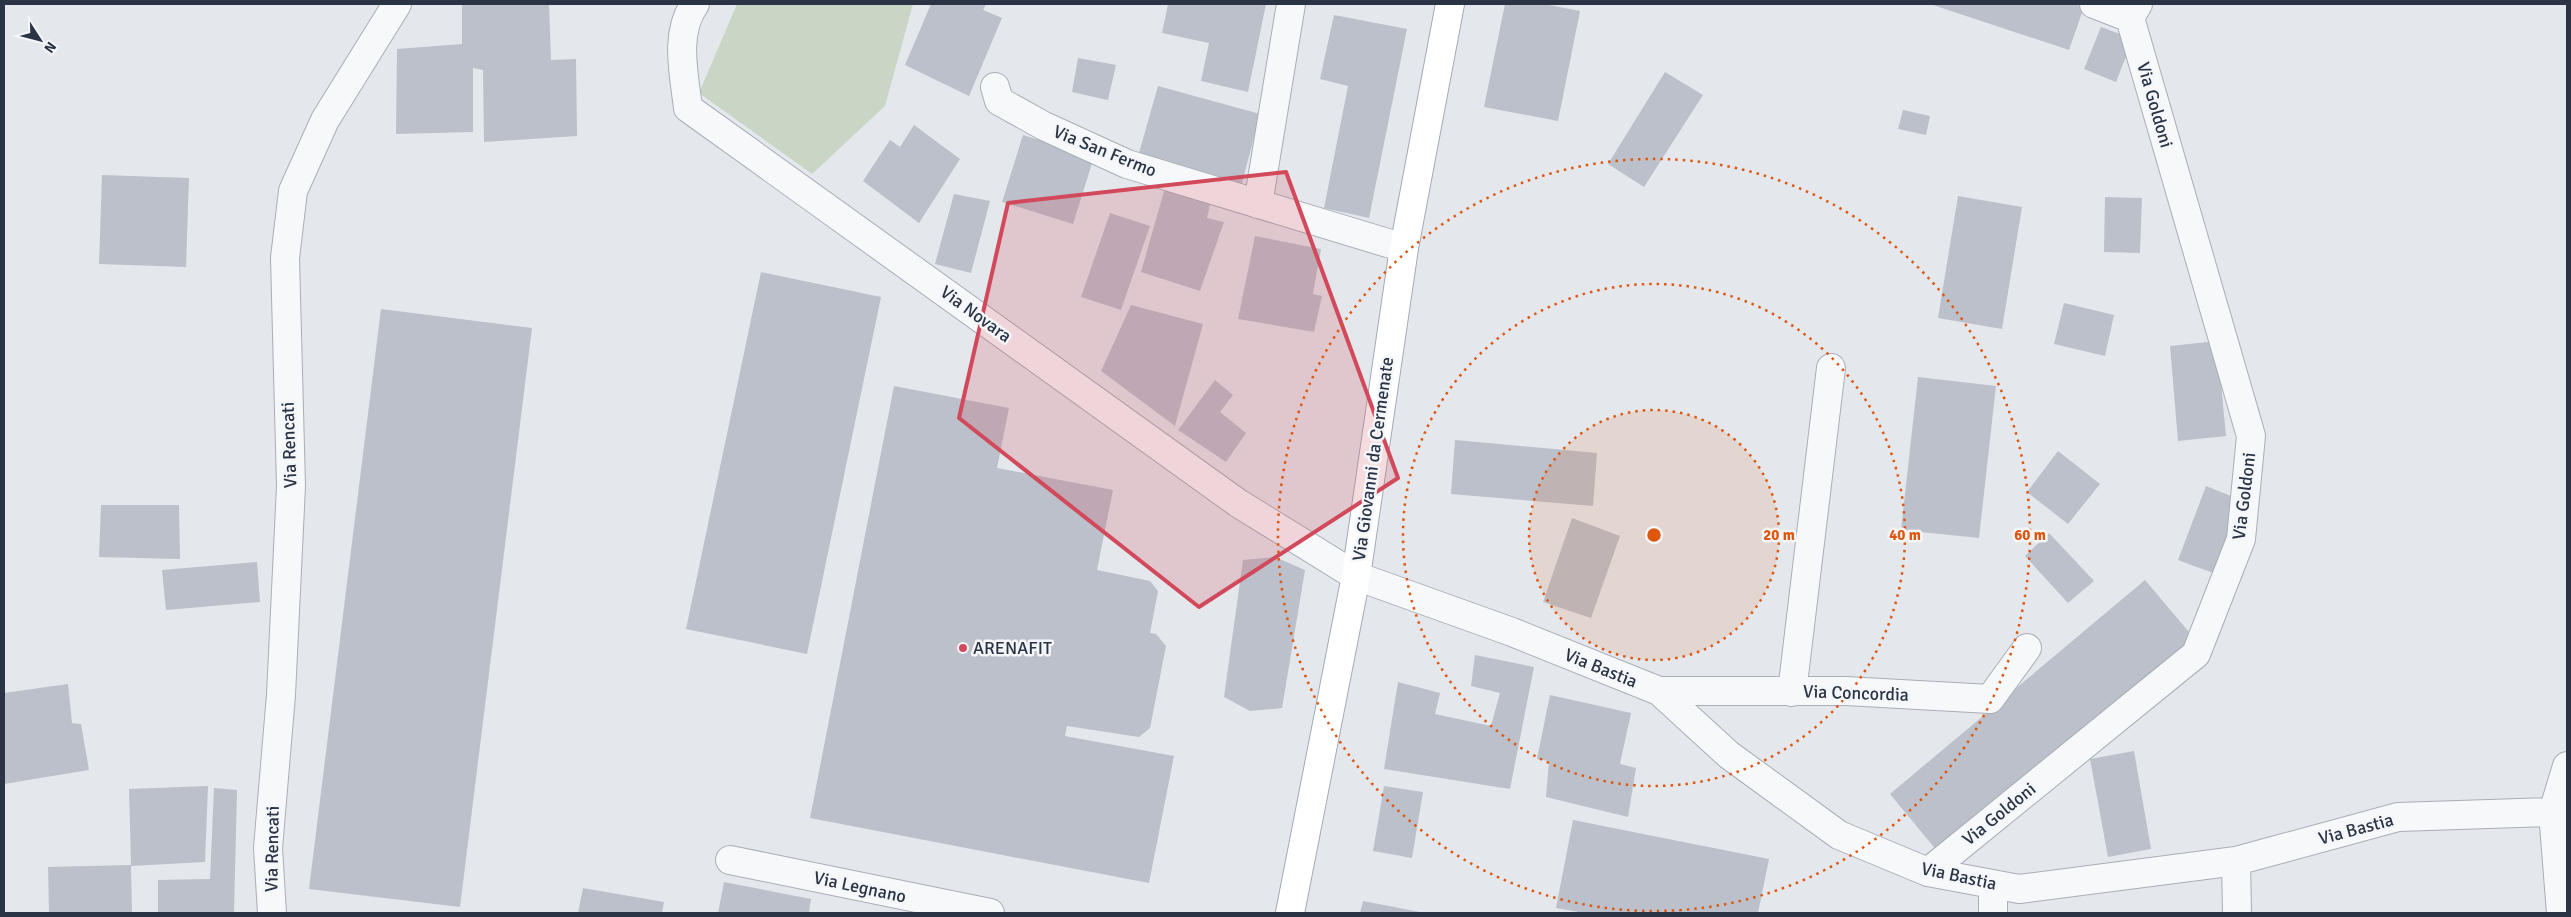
<svg xmlns="http://www.w3.org/2000/svg" width="2571" height="917" viewBox="0 0 2571 917" font-family="Signika,sans-serif">
	<style>
		.green { fill: #c9d6c5 }
		.building { fill: #bbc0ca }
		.lines { fill: none; stroke-linecap: round; stroke-linejoin: round }
		.minor-casing { stroke: #a9aeb7; stroke-width: 30 }
		.major-casing { stroke: #a3abb8; stroke-width: 30 }
		.minor { stroke: #f7f8fa; stroke-width: 28 }
		.major { stroke: #fff; stroke-width: 28 }
		.marked { fill: #d1495b; fill-opacity: 0.2; stroke: #d1495b; stroke-width: 4; stroke-linejoin: round }
		.ring { fill: none; stroke: #df570f; stroke-width: 2.5; stroke-dasharray: 2.5 5 }
		.poi-dot { fill: #d1495b; stroke: #f4f6f9; stroke-width: 2 }
		.labels { text-anchor: middle; dominant-baseline: central; stroke-width: 5; stroke-linejoin: round; paint-order: stroke }
		.street-label { font-size: 18px; fill: #2b3445; stroke: #f4f6f9 }
		.poi-label { font-size: 18px; fill: #2b3445; stroke: #f4f6f9; text-anchor: start }
		.centre { fill: #df570f; stroke: #f4f6f9; stroke-width: 2.5 }
		.ring-label { font-size: 15px; text-anchor: middle; font-weight: bold; fill: #df570f; stroke: #f4f6f9; stroke-width: 5; stroke-linejoin: round; paint-order: stroke }
	</style>
	<rect width="100%" height="100%" fill="#e4e7ec"/>
	<path class="green" d="M 737,4 L 913,4 L 885,106 L 812,174 L 699,93 Z"/>
	<path class="building" d="M 462,4 L 549,4 L 551,60 L 576,59 L 577,136 L 484,142 L 483,70 L 473,68 L 473,132 L 396,134 L 397,49 L 462,44 Z
		M 931,4 L 986,4 L 983,10 L 1002,18 L 969,96 L 905,65 Z
		M 1168,4 L 1266,4 L 1248,92 L 1201,81 L 1209,43 L 1162,33 Z
		M 1505,4 L 1544,4 L 1580,11 L 1558,121 L 1484,107 Z
		M 1930,4 L 2074,4 L 2084,7 L 2069,50 Z
		M 1334,15 L 1407,29 L 1369,218 L 1324,208 L 1348,86 L 1320,79 Z
		M 2101,27 L 2133,39 L 2116,82 L 2084,69 Z
		M 1078,58 L 1116,65 L 1108,100 L 1072,92 Z
		M 1665,72 L 1703,95 L 1644,187 L 1608,164 Z
		M 1158,86 L 1260,114 L 1241,187 L 1137,160 Z
		M 1903,110 L 1930,116 L 1926,135 L 1898,129 Z
		M 914,125 L 960,159 L 919,223 L 863,181 L 890,140 L 900,147 Z
		M 1023,135 L 1094,157 L 1073,224 L 1002,202 Z
		M 102,175 L 189,178 L 186,267 L 99,264 Z
		M 1166,184 L 1212,196 L 1207,218 L 1224,222 L 1200,291 L 1141,272 Z
		M 954,194 L 990,201 L 971,273 L 935,264 Z
		M 1958,196 L 2022,207 L 2002,329 L 1938,318 Z
		M 2105,197 L 2142,198 L 2140,253 L 2104,252 Z
		M 1110,213 L 1150,226 L 1121,310 L 1081,297 Z
		M 1255,236 L 1321,249 L 1313,294 L 1322,296 L 1314,332 L 1238,319 Z
		M 761,272 L 881,297 L 807,654 L 686,629 Z
		M 2064,303 L 2114,315 L 2105,356 L 2054,344 Z
		M 1131,305 L 1203,324 L 1175,426 L 1101,371 Z
		M 381,309 L 532,328 L 460,907 L 309,889 Z
		M 2217,341 L 2226,436 L 2178,441 L 2170,346 Z
		M 1918,377 L 1996,386 L 1979,538 L 1901,530 Z
		M 1215,380 L 1233,395 L 1220,412 L 1246,433 L 1226,462 L 1178,430 Z
		M 894,386 L 1009,408 L 997,468 L 1113,490 L 1097,570 L 1150,581 L 1158,591 L 1150,633 L 1156,634 L 1166,646 L 1150,728 L 1139,737 L 1067,726 L 1065,736 L 1174,756 L 1149,883 L 810,818 Z
		M 1455,440 L 1597,453 L 1593,506 L 1451,494 Z
		M 2058,451 L 2100,484 L 2068,524 L 2027,492 Z
		M 2206,486 L 2241,500 L 2213,573 L 2178,560 Z
		M 101,505 L 179,505 L 180,559 L 99,557 Z
		M 1572,518 L 1620,536 L 1591,618 L 1543,602 Z
		M 2049,533 L 2094,581 L 2068,603 L 2025,556 Z
		M 1275,557 L 1305,570 L 1282,708 L 1250,711 L 1224,697 L 1243,560 Z
		M 257,562 L 260,602 L 166,610 L 162,570 Z
		M 2145,580 L 2194,638 L 1938,852 L 1890,794 Z
		M 1475,655 L 1534,667 L 1510,789 L 1384,769 L 1398,682 L 1440,693 L 1435,714 L 1491,726 L 1500,693 L 1471,686 Z
		M 68,684 L 72,723 L 81,724 L 89,770 L 4,784 L 4,693 Z
		M 1550,695 L 1631,713 L 1620,764 L 1636,768 L 1628,817 L 1546,797 L 1549,761 L 1537,759 Z
		M 2134,751 L 2151,849 L 2108,857 L 2090,759 Z
		M 208,786 L 205,862 L 131,866 L 132,913 L 49,913 L 48,867 L 131,865 L 129,789 Z
		M 1384,786 L 1423,792 L 1412,858 L 1373,851 Z
		M 214,788 L 237,790 L 234,913 L 158,913 L 158,880 L 210,879 Z
		M 1573,820 L 1769,859 L 1758,913 L 1584,913 L 1556,908 Z
		M 724,882 L 811,899 L 809,913 L 718,913 Z
		M 583,888 L 664,902 L 662,913 L 578,913 Z
		M 1363,901 L 1420,912 L 1420,913 L 1360,913 Z"/>
	<g class="lines">
		<g class="minor-casing">
			<path id="minor" d="M 695,4 C 674,33 684,74 688,108 L 1238,503 L 1356,576 L 1512,632 L 1659,691 L 1729,755 L 1839,835 L 1928,872 L 2019,889 L 2236,861 L 2398,817 L 2553,812
				M 2094,4 L 2130,18
				M 995,87 L 999,101 L 1044,126 L 1127,164 L 1404,248
				M 1258,204 L 1291,4
				M 1659,691 L 1846,691 L 1990,699 L 2027,648
				M 1792,692 L 1831,368
				M 730,860 L 990,913
				M 2236,861 L 2237,913
				M 1928,872 L 2196,654 L 2241,539 L 2251,436 L 2130,18 L 2138,4
				M 1993,884 L 1993,913
				M 272,913 L 268,848 L 281,695 L 291,486 L 285,258 L 293,191 L 325,120 L 397,4
				M 2561,913 L 2553,812 L 2567,766"/>
		</g>
		<g class="major-casing">
			<path id="major" d="M 1290,913 L 1356,576 L 1404,248 L 1450,4"/>
		</g>
		<use href="#minor" class="minor"/>
		<use href="#major" class="major"/>
	</g>
	<path class="marked" d="M 1286,172 L 1398,478 L 1199,607 L 959,418 L 1008,203 Z"/>
	<circle cx="1654" cy="535" r="125" fill="#df570f" fill-opacity=".12"/>
	<g class="ring">
		<circle cx="1654" cy="535" r="125"/>
		<circle cx="1654" cy="535" r="251"/>
		<circle cx="1654" cy="535" r="376"/>
	</g>
	<circle class="poi-dot" cx="963" cy="648" r="5"/>
	<g class="labels">
		<g class="street-label">
			<text transform="translate(2155 105) rotate(74)">Via Goldoni</text>
			<text transform="translate(1105 151) rotate(22)">Via San Fermo</text>
			<text transform="translate(976 314) rotate(36)">Via Novara</text>
			<text transform="translate(289 445) rotate(-92)">Via Rencati</text>
			<text transform="translate(1373 459) rotate(-82)">Via Giovanni da Cermenate</text>
			<text transform="translate(2244 496) rotate(-83)">Via Goldoni</text>
			<text transform="translate(1601 668) rotate(22)">Via Bastia</text>
			<text transform="translate(1856 693) rotate(2)">Via Concordia</text>
			<text transform="translate(1999 814) rotate(-39)">Via Goldoni</text>
			<text transform="translate(2356 829) rotate(-15)">Via Bastia</text>
			<text transform="translate(272 849) rotate(-89)">Via Rencati</text>
			<text transform="translate(1959 876) rotate(12)">Via Bastia</text>
			<text transform="translate(860 887) rotate(12)">Via Legnano</text>
		</g>
		<g class="poi-label">
			<text x="973" y="648">ARENAFIT</text>
		</g>
	</g>
	<circle cx="1654" cy="535" r="8" class="centre"/>
	<g class="ring-label">
		<text x="1779" y="540">20 m</text>
		<text x="1905" y="540">40 m</text>
		<text x="2030" y="540">60 m</text>
	</g>
	<rect width="2571" height="917" fill="none" stroke="#2b3445" stroke-width="10"/>
	<g transform="translate(40 40) rotate(126)" stroke="#f4f6f9" stroke-width="4" paint-order="stroke">
	<path d="M0-4L9 19L0 12L-9 19Z" fill="#2b3445"/>
	<text y="-8" font-size="14" font-weight="bold" text-anchor="middle" fill="#2b3445">N</text>
	</g>
</svg>
